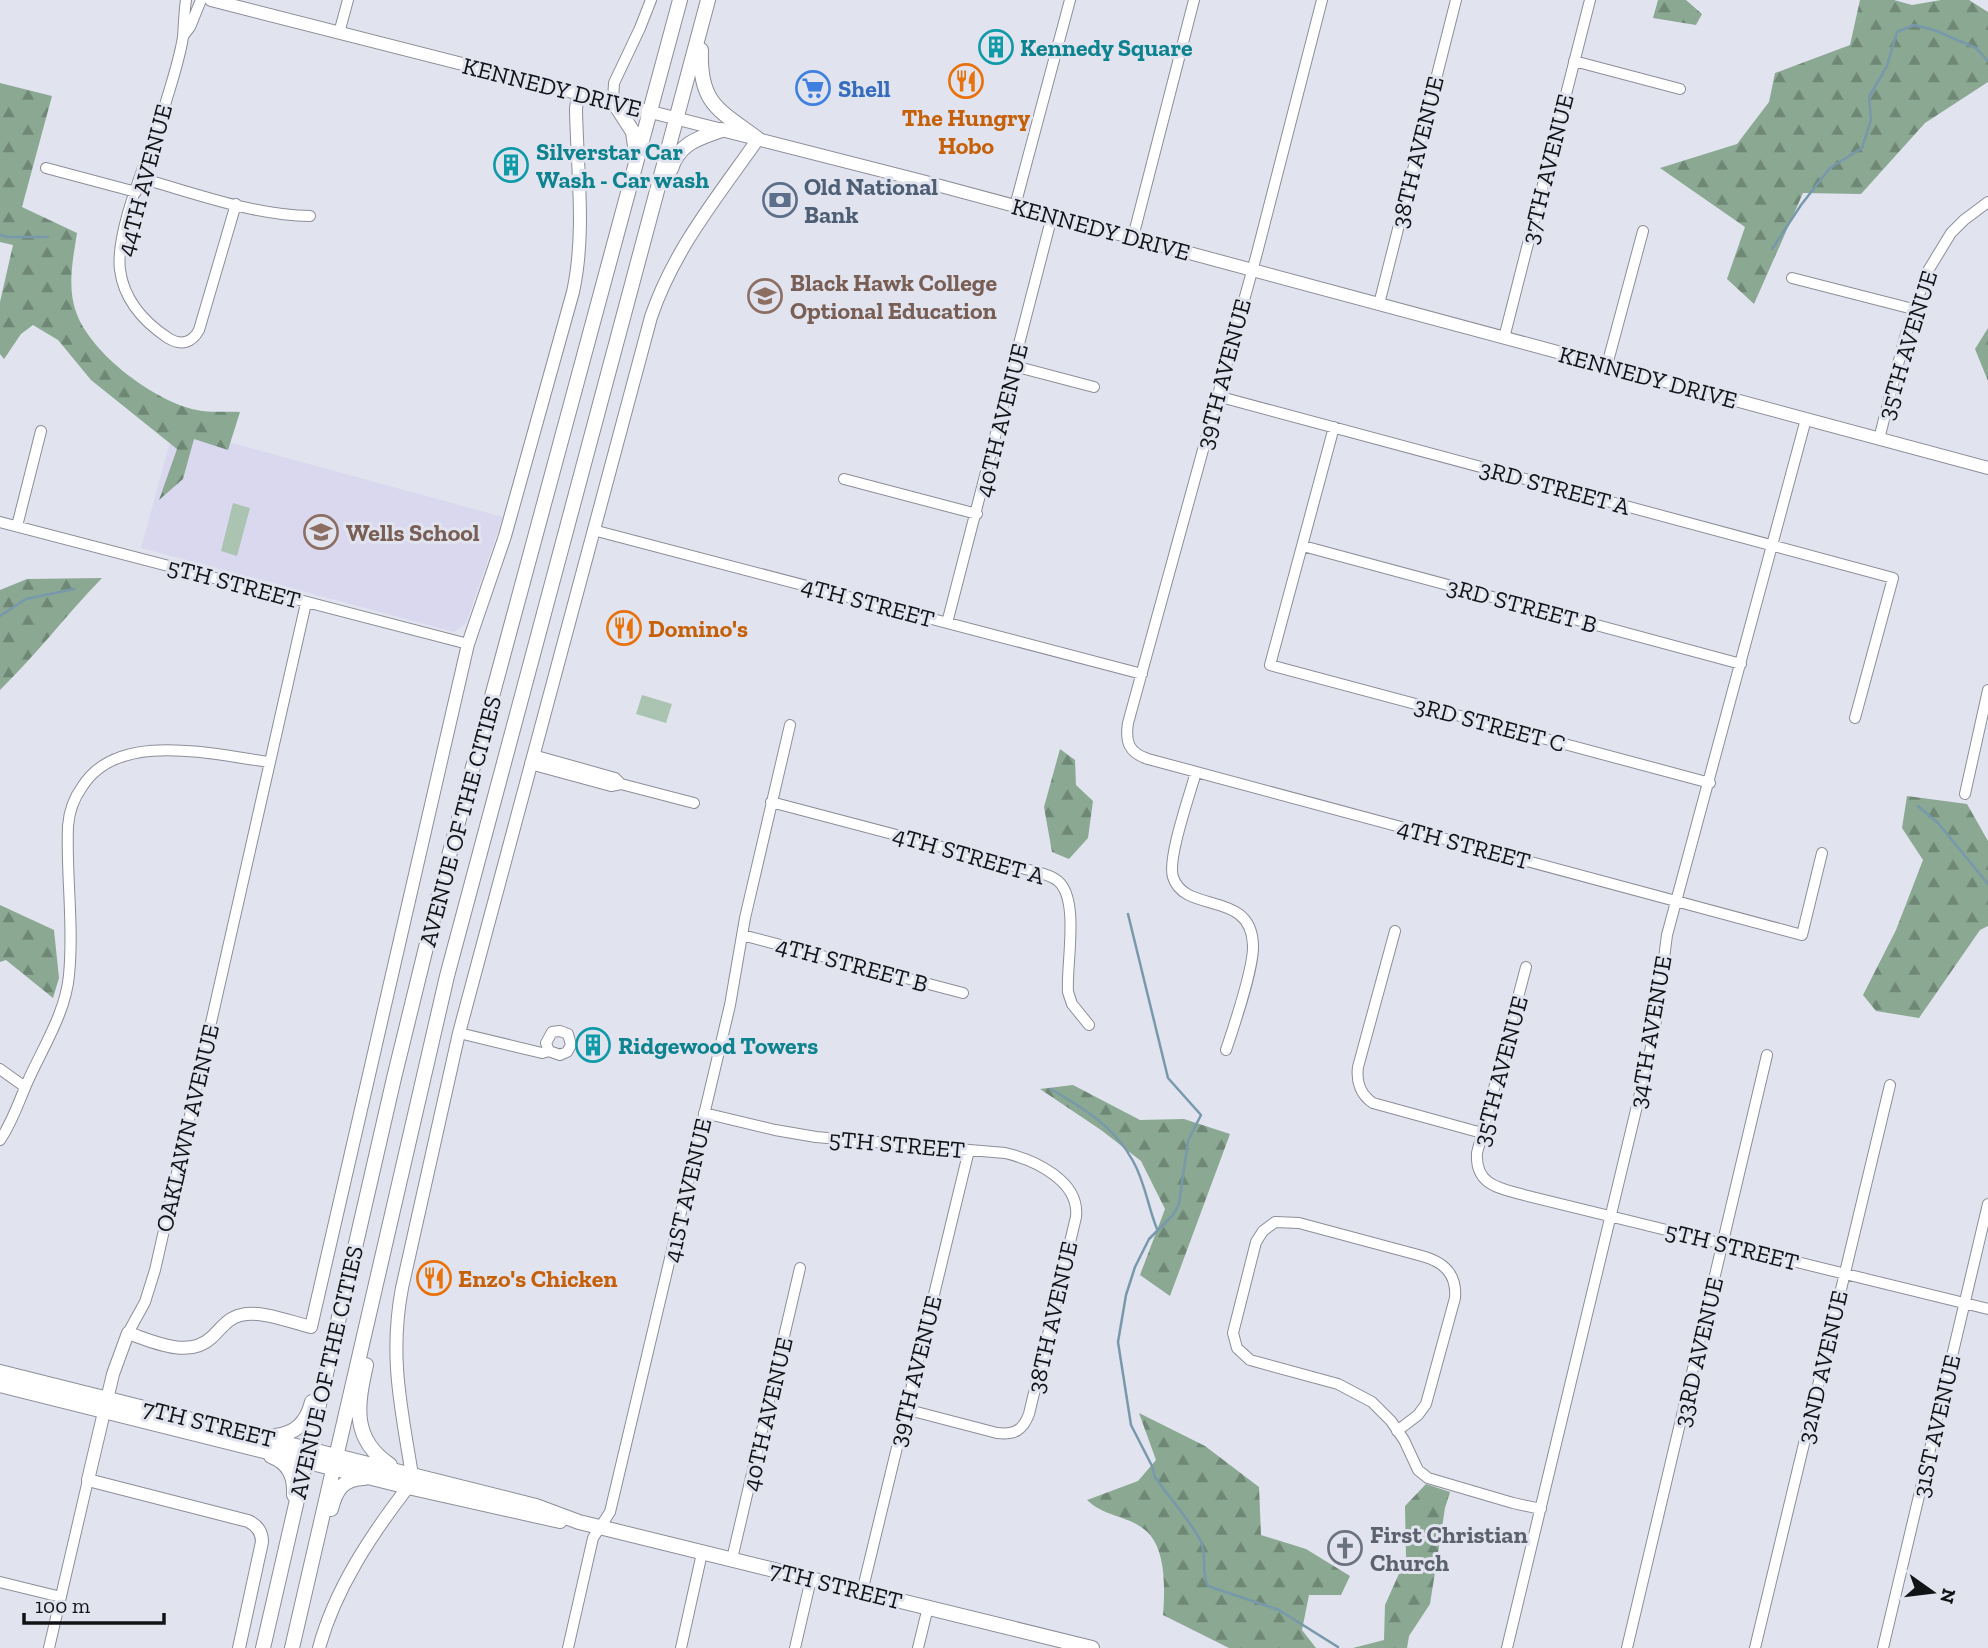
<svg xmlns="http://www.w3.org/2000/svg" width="1988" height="1648" viewBox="0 0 1988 1648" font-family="'Zilla Slab',serif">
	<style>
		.education { fill: #dad8ee }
		.forest { fill: url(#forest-firs) }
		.park { fill: #aac4b1 }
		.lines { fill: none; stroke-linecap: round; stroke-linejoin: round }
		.stream { stroke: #7899ab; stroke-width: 2.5 }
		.minor-casing { stroke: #8c8e98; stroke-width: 12 }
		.tertiary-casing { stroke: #8c8e98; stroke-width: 14 }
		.secondary-casing { stroke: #8c8e98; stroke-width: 16 }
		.minor { stroke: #fff; stroke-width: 10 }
		.tertiary { stroke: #fff; stroke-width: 12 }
		.secondary { stroke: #fff; stroke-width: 14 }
		.labels { text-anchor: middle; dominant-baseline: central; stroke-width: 6; stroke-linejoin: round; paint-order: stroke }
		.culture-label { font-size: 24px; font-weight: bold; fill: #0d838f; stroke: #e1e4ef; text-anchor: start }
		.street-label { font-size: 24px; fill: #121317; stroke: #e1e4ef }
		.shop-label { font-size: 24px; font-weight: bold; fill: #366cbe; stroke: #e1e4ef; text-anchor: start }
		.food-label { font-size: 24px; font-weight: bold; fill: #c56008; stroke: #e1e4ef; text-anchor: start }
		.service-label { font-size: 24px; font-weight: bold; fill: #4e5e75; stroke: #e1e4ef; text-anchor: start }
		.education-label { font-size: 24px; font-weight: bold; fill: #785e54; stroke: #e1e4ef; text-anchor: start }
		.worship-label { font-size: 24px; font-weight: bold; fill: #5b616d; stroke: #e1e4ef; text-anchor: start }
	</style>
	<defs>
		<pattern id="forest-firs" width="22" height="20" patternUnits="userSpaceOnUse" patternTransform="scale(1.75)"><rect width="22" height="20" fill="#8aa892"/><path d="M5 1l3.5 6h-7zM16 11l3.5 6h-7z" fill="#6f8876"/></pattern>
	</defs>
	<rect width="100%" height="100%" fill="#e1e4ef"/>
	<path class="education" d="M 174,427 L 503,517 L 466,623 L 454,632 L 141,548 Z"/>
	<path class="forest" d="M 1658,0 L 1686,0 L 1702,14 L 1696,25 L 1653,18 Z
		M 1860,0 L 1894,0 L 1912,5 L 1941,0 L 1969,0 L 1988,12 L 1988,82 L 1925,123 L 1861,194 L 1803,193 L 1754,304 L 1727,279 L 1745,227 L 1660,168 L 1737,144 L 1769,102 L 1775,73 L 1850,45 Z
		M 0,83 L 52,96 L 22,207 L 77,233 C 73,259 67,286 76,312 C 90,353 155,402 197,410 C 210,413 226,411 240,412 L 228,450 L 194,439 L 183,479 L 159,500 L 177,449 L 91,380 L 58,340 L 33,325 L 21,334 L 4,359 L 0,354 L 0,302 L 13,245 L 0,242 Z
		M 1988,328 L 1988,381 L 1975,349 Z
		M 102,578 C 67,614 36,655 0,690 L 0,590 L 27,579 Z
		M 1060,749 L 1075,760 L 1076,785 L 1093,801 L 1088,838 L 1069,859 L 1052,852 L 1044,807 Z
		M 1907,796 L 1967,804 L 1988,841 L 1988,926 L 1980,930 L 1919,1018 L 1876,1011 L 1863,995 L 1896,930 L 1923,860 L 1902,828 Z
		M 0,905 L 54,930 L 59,978 L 53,998 L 6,960 L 0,962 Z
		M 1073,1085 L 1140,1120 L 1184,1119 L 1230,1134 L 1170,1296 L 1140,1275 L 1165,1209 L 1141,1161 L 1101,1130 L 1040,1089 Z
		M 1139,1413 L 1205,1446 L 1259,1487 L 1261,1535 L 1306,1549 L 1350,1576 L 1341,1595 L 1309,1595 L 1302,1630 L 1316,1648 L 1229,1648 L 1163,1615 C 1165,1588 1167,1543 1141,1527 C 1123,1515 1104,1516 1087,1500 L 1138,1481 L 1156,1460 Z
		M 1426,1484 L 1450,1492 L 1445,1508 L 1430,1604 L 1409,1636 L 1407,1648 L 1353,1648 L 1384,1640 L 1385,1605 L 1406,1558 L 1405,1506 Z"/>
	<path class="park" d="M 233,503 L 250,508 L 237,556 L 221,551 Z
		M 642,695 L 672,704 L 666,723 L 636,714 Z"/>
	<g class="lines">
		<path class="stream" d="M 0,235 L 7,237 L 48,237
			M 1772,249 L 1801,205 L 1830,168 L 1862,148 L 1871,120 L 1869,97 L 1887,66 L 1897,32 L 1914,25 L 1934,30 L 1976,48 L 1988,61
			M 0,616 L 26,599 L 74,589
			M 1918,806 L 1938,823 L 1988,884
			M 1128,914 L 1168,1078 L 1201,1115 L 1188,1141 L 1179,1204 L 1173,1215 L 1149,1239 L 1135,1267 L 1126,1295 L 1118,1342 L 1131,1425 L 1152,1466 L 1155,1477 C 1167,1495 1193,1524 1201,1542 C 1207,1556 1201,1573 1208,1586 L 1279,1610 L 1338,1647
			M 1051,1089 C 1083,1108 1115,1127 1133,1161 C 1145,1182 1148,1207 1157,1229"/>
		<g class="minor-casing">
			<path id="minor" d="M 186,0 C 184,13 184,25 183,37 C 179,63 169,90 162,115 C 149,156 115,230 120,270 C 124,300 144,322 168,338 C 181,346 192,343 199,330 L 236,204
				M 1322,0 L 1257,253 L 1128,723 C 1125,742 1129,753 1148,759 L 1802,935 L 1822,853
				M 339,33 L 348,0
				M 183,36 L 190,27 L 201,0
				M 1574,61 L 1680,89
				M 613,101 L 614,83 L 640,28 L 651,0
				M 46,168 L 136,192
				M 140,178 C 195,193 252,215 310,216
				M 1015,206 L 1070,0
				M 1133,237 L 1194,0
				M 1792,278 L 1913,309
				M 1379,304 L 1456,0
				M 1504,338 L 1590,0
				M 1607,365 L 1643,231
				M 1014,366 L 1094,387
				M 1217,396 L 1893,578 L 1855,718
				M 1334,427 L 1270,665 L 1710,783
				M 1879,439 L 1905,337 L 1926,274 L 1951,233 L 1964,220 L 1988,202
				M 844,479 L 977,514
				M 0,522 L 468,644
				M 17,526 L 41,431
				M 593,530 L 1142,674
				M 1303,546 L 1741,664
				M 947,623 L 1052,216
				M 530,764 L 611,786 L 621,784 L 615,778 L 533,755
				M 1196,772 C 1190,794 1167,859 1173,877 C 1185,915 1251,889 1253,945 C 1254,968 1234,1026 1226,1050
				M 621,784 L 694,803
				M 1965,794 L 1988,690
				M 771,802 L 1033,871 C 1041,873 1051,875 1058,881 C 1080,900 1066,964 1068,992 L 1072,1004 L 1089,1025
				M 1395,931 L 1358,1067 C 1356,1082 1361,1095 1373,1103 L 1482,1133
				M 742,935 L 963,993
				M 1526,967 L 1477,1153 C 1475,1185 1499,1188 1524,1195 L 1988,1309
				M 459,1033 L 542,1053 L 549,1051 L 560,1055 L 567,1052 L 571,1045 L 568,1034 L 560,1031 L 552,1032 L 546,1043 L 549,1051
				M 0,1069 L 25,1087
				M 704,1113 L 775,1130 L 816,1137 L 1005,1153 C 1035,1160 1080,1181 1076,1217 L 1029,1414 C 1023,1430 1015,1435 997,1433 L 905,1409
				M 0,1140 C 12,1123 19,1101 27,1083 C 42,1049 66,1012 69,975 C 74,925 66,876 68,826 C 69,813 74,798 82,787 C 118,729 213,755 270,762
				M 128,1333 L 145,1302 L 155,1270 L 306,603
				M 1397,1431 L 1418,1415 L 1426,1404 L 1455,1298 C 1457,1274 1444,1262 1422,1256 L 1299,1223 L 1275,1222 L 1263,1231 L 1256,1242 L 1233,1333 L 1237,1348 L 1250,1360 L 1338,1384 L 1372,1402 L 1391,1421 L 1404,1440 L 1418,1470 L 1428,1478 L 1513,1503 L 1541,1509
				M 732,1559 L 800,1268
				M 0,1582 L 61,1597
				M 862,1592 L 969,1150
				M 49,1648 L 88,1480
				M 568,1648 L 593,1538 L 610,1512 L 730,1005 L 745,918 L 790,725
				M 681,1648 L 702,1553
				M 795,1648 L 811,1579
				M 918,1648 L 928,1607
				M 1507,1648 L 1654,1035 L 1667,935 L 1806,419
				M 1627,1648 L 1767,1055
				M 1755,1648 L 1890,1085
				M 1883,1648 L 1988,1204"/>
		</g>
		<g class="tertiary-casing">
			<path id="tertiary" d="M 211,0 L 922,181 L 1988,468
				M 239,1648 L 262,1542 C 262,1532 257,1525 248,1521 L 88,1480 L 113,1374 L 128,1333 C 152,1341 188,1359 211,1338 C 221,1329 227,1318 241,1315 C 262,1310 290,1322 311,1327 L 468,644 L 505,536 L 573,292 C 586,233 577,169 576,109 L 578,93
				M 319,1648 C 335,1589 371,1535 408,1487 L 412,1475 C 401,1407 389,1356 402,1288 L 459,1033 L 651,317 C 674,249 718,196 758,139"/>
		</g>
		<g class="secondary-casing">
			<path id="secondary" d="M 701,50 C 699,104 719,110 758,139
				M 613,101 L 633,132 L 636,153
				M 671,169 C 679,143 699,138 722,130
				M 366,1365 C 357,1405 351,1439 390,1465
				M 0,1372 L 536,1506 L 579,1522 L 1092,1648
				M 0,1385 L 408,1487 L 560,1521
				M 274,1436 C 296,1434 307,1422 312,1402
				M 271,1456 C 289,1463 295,1476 294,1495
				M 331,1509 C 336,1489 343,1479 364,1478
				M 263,1648 L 394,1078 L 443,878 L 680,0
				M 292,1648 L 447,976 L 708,0"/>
		</g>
		<use href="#minor" class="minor"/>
		<use href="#tertiary" class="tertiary"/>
		<use href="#secondary" class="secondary"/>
	</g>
	<defs>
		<g id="building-ring" transform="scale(1.75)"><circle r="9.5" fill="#e1e4ef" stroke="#0f9aa8" stroke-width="1.5"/><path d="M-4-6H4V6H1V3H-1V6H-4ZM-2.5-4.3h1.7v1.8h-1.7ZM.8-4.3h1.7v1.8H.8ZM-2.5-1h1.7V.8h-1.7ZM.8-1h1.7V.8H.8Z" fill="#0f9aa8"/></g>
		<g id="restaurant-ring" transform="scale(1.75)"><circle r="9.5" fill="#e1e4ef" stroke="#e8710a" stroke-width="1.5"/><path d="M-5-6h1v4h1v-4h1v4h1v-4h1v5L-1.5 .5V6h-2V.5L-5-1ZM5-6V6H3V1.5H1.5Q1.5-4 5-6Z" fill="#e8710a"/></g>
		<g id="supermarket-ring" transform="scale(1.75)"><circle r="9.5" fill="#e1e4ef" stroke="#3f7fe0" stroke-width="1.5"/><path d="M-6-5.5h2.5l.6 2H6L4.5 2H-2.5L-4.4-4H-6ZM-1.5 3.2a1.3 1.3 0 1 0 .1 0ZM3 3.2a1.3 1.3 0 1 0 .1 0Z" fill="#3f7fe0"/></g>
		<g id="bank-ring" transform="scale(1.75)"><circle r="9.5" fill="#e1e4ef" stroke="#5c6f8a" stroke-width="1.5"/><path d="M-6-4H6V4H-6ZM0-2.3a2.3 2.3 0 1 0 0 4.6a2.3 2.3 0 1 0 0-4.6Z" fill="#5c6f8a"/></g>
		<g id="school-ring" transform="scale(1.75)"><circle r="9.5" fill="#e1e4ef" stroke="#8d6e63" stroke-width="1.5"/><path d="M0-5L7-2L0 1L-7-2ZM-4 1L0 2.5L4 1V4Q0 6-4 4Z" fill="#8d6e63"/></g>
		<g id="church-ring" transform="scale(1.75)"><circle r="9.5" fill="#e1e4ef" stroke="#6b7280" stroke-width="1.5"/><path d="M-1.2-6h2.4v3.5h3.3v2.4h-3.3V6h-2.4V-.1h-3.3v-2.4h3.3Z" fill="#6b7280"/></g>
	</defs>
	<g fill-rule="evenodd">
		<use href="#building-ring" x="996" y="47"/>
		<use href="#restaurant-ring" x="966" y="81"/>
		<use href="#supermarket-ring" x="813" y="88"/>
		<use href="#building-ring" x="511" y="165"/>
		<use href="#bank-ring" x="780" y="200"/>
		<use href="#school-ring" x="765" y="296"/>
		<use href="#school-ring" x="321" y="532"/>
		<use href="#restaurant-ring" x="624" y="628"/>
		<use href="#building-ring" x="593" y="1045"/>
		<use href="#restaurant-ring" x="434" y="1278"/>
		<use href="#church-ring" x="1345" y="1548"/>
	</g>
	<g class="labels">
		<g class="culture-label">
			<text x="1020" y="47">Kennedy Square</text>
			<text x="536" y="151">Silverstar Car<tspan x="536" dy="28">Wash - Car wash</tspan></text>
			<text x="618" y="1045">Ridgewood Towers</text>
		</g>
		<g class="street-label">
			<text transform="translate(552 87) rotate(14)">KENNEDY DRIVE</text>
			<text transform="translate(1417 152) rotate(-76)">38TH AVENUE</text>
			<text transform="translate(1547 169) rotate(-76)">37TH AVENUE</text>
			<text transform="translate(144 180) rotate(-75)">44TH AVENUE</text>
			<text transform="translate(1101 229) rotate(15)">KENNEDY DRIVE</text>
			<text transform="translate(1907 345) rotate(-73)">35TH AVENUE</text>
			<text transform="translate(1223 374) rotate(-75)">39TH AVENUE</text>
			<text transform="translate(1648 377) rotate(15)">KENNEDY DRIVE</text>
			<text transform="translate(1001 420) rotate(-76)">40TH AVENUE</text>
			<text transform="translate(1555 487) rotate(15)">3RD STREET A</text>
			<text transform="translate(234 583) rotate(15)">5TH STREET</text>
			<text transform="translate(868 602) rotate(15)">4TH STREET</text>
			<text transform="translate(1522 605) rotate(15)">3RD STREET B</text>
			<text transform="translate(1490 724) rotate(15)">3RD STREET C</text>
			<text transform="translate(460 821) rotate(-75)">AVENUE OF THE CITIES</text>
			<text transform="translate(1464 844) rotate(15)">4TH STREET</text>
			<text transform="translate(969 855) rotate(16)">4TH STREET A</text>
			<text transform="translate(852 964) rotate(15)">4TH STREET B</text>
			<text transform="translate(1650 1032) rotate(-80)">34TH AVENUE</text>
			<text transform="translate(1500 1071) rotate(-75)">35TH AVENUE</text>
			<text transform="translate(187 1128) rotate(-77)">OAKLAWN AVENUE</text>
			<text transform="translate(897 1144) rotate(5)">5TH STREET</text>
			<text transform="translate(687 1190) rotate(-77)">41ST AVENUE</text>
			<text transform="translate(1732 1246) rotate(14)">5TH STREET</text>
			<text transform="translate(1052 1317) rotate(-77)">38TH AVENUE</text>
			<text transform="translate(1698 1352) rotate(-77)">33RD AVENUE</text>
			<text transform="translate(1822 1367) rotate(-77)">32ND AVENUE</text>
			<text transform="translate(915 1371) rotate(-76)">39TH AVENUE</text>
			<text transform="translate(326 1372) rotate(-77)">AVENUE OF THE CITIES</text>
			<text transform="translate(767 1414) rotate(-77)">40TH AVENUE</text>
			<text transform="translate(209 1423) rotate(14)">7TH STREET</text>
			<text transform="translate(1936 1426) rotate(-77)">31ST AVENUE</text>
			<text transform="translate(836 1585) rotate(14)">7TH STREET</text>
		</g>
		<g class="shop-label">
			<text x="838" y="88">Shell</text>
		</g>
		<g class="food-label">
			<text x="966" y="117" text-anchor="middle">The Hungry<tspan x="966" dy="28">Hobo</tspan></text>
			<text x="648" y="628">Domino's</text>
			<text x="458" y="1278">Enzo's Chicken</text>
		</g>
		<g class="service-label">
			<text x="804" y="186">Old National<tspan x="804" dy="28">Bank</tspan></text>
		</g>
		<g class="education-label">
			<text x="790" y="282">Black Hawk College<tspan x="790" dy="28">Optional Education</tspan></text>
			<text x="346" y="532">Wells School</text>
		</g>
		<g class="worship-label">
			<text x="1370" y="1534">First Christian<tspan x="1370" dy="28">Church</tspan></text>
		</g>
	</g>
	<g transform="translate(1932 1592) rotate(104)" stroke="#e1e4ef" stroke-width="5" paint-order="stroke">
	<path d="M0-5L12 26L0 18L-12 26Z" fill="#121317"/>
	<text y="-10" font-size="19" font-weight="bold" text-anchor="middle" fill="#121317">N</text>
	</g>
	<path d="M24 1613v10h140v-10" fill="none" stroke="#121317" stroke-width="3.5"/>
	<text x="35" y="1613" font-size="21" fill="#121317" stroke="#e1e4ef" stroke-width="5" paint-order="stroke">100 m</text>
</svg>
